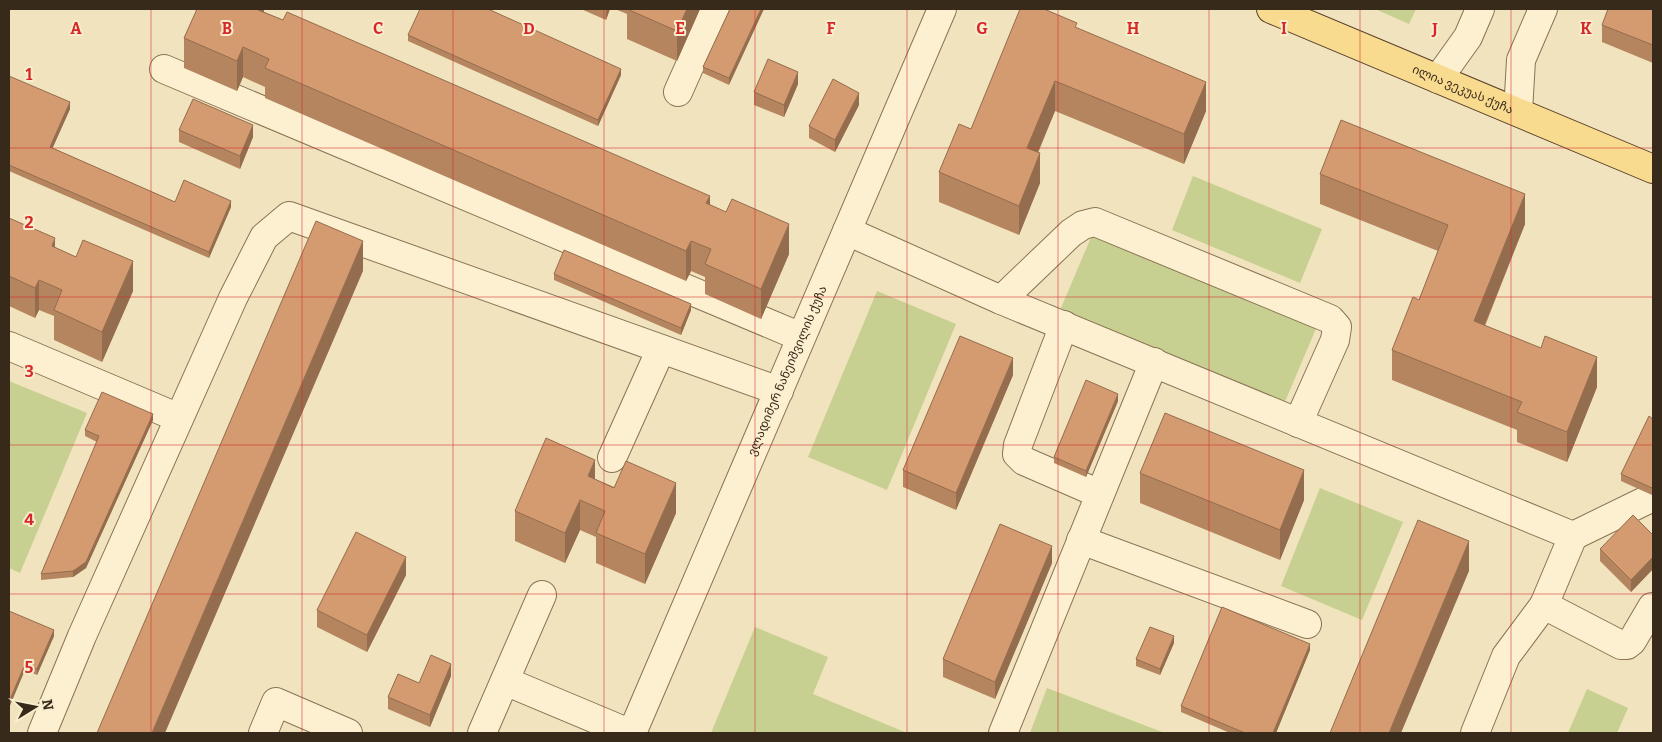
<svg xmlns="http://www.w3.org/2000/svg" width="1662" height="742" viewBox="0 0 1662 742" font-family="Bitter,'Noto Sans Georgian',serif">
	<style>
		.green { fill: #c7d090 }
		.lines { fill: none; stroke-linecap: round; stroke-linejoin: round }
		.minor-casing { stroke: #8a7355; stroke-width: 30 }
		.major-casing { stroke: #57402a; stroke-width: 30 }
		.minor { stroke: #fcf0d0; stroke-width: 28 }
		.major { stroke: #f9db90; stroke-width: 28 }
		.wall { fill: #b5855f }
		.shaded-wall { fill: #946c4e }
		.building { fill: #d39b6f; stroke: #946c4e }
		.grid { fill: none; stroke: #d62828; stroke-width: 1; stroke-opacity: 0.55 }
		.labels { text-anchor: middle; dominant-baseline: central; stroke-width: 4; stroke-linejoin: round; paint-order: stroke }
		.street-label { font-size: 12px; fill: #382a1b; stroke: #f8edcd }
		.grid-label { font-size: 16px; text-anchor: middle; font-weight: bold; fill: #d62828; stroke: #f8edcd; stroke-width: 4; stroke-linejoin: round; paint-order: stroke }
	</style>
	<rect width="100%" height="100%" fill="#f1e3bd"/>
	<path class="green" d="M 1375,9 L 1416,9 L 1409,24 Z
		M 1193,176 L 1322,229 L 1300,283 L 1172,230 Z
		M 1095,228 L 1318,324 L 1281,411 L 1058,315 Z
		M 877,291 L 956,324 L 887,490 L 808,457 Z
		M 9,381 L 87,413 L 20,573 L 9,568 Z
		M 1320,488 L 1403,522 L 1362,620 L 1281,586 Z
		M 755,627 L 828,657 L 813,694 L 907,733 L 711,733 Z
		M 1047,688 L 1165,733 L 1030,733 Z
		M 1587,689 L 1628,708 L 1617,733 L 1568,733 Z"/>
	<g class="lines">
		<g class="minor-casing">
			<g id="minor">
				<path d="M 164,69 L 801,337"/>
				<path d="M 1438,79 L 1468,37 L 1480,9"/>
				<path d="M 678,92 L 715,9"/>
				<path d="M 1518,112 L 1521,60 L 1543,9"/>
				<path d="M 847,231 L 1001,300 L 1573,536"/>
				<path d="M 1001,300 L 1071,233 L 1083,225 L 1095,222 L 1330,319 L 1337,327 L 1335,340 L 1298,423"/>
				<path d="M 1064,325 L 1018,445 L 1017,454 L 1024,461 L 1100,494"/>
				<path d="M 9,346 L 179,418"/>
				<path d="M 612,458 L 661,349"/>
				<path d="M 1081,540 L 1307,624"/>
				<path d="M 1544,605 L 1621,645 L 1627,645 L 1632,641 L 1652,607"/>
				<path d="M 505,681 L 629,733"/>
				<path d="M 42,733 L 82,636 L 233,298 L 264,237 L 289,216 L 779,391"/>
				<path d="M 263,733 L 276,702 L 348,733"/>
				<path d="M 482,733 L 542,595"/>
				<path id="s1" d="M 632,733 L 942,9"/>
				<path d="M 1003,733 L 1154,362"/>
				<path d="M 1475,733 L 1506,656 L 1544,605 L 1573,536 L 1653,497"/>
			</g>
		</g>
		<g class="major-casing">
			<g id="major">
				<path id="s2" d="M 1271,9 L 1653,169"/>
			</g>
		</g>
		<use href="#minor" class="minor"/>
		<use href="#major" class="major"/>
	</g>
	<path class="wall" d="M 264,9 L 264,12 L 710,205 L 789,254 L 761,319 L 705,294 L 705,277 L 691,271 L 686,281 L 265,98 L 265,87 L 243,77 L 237,91 L 184,68 L 184,38 Z
		M 581,9 L 610,9 L 606,20 Z
		M 615,9 L 700,9 L 677,61 L 627,39 L 627,14 Z
		M 730,9 L 729,85 L 703,73 L 703,67 Z
		M 1653,9 L 1653,63 L 1602,42 L 1602,25 Z
		M 1077,28 L 1206,111 L 1184,164 L 1055,111 L 1038,153 L 1040,183 L 1019,235 L 939,202 L 939,172 L 971,129 Z
		M 408,35 L 621,75 L 598,126 L 408,41 Z
		M 9,76 L 70,109 L 52,148 L 175,202 L 231,207 L 209,258 L 9,171 Z
		M 798,84 L 784,117 L 754,105 L 754,92 Z
		M 859,105 L 835,152 L 809,138 L 809,126 Z
		M 179,130 L 253,137 L 240,169 L 179,142 Z
		M 1320,174 L 1525,224 L 1485,326 L 1597,387 L 1567,462 L 1517,442 L 1517,430 L 1392,380 L 1392,350 L 1419,300 L 1438,251 L 1320,204 Z
		M 9,218 L 55,248 L 133,291 L 102,362 L 54,340 L 54,316 L 39,310 L 35,318 L 9,306 Z
		M 554,274 L 691,310 L 681,335 L 554,280 Z
		M 1013,375 L 956,510 L 903,487 L 903,470 Z
		M 1118,401 L 1086,477 L 1054,463 L 1054,457 Z
		M 1653,419 L 1652,495 L 1621,481 L 1621,474 Z
		M 153,420 L 86,568 L 73,577 L 41,580 L 41,574 L 97,442 L 85,436 L 85,430 Z
		M 1140,473 L 1304,500 L 1280,560 L 1140,503 Z
		M 595,479 L 676,513 L 645,584 L 596,563 L 596,537 L 580,530 L 565,563 L 515,541 L 515,511 Z
		M 1653,535 L 1653,569 L 1631,592 L 1600,561 L 1600,549 Z
		M 1052,563 L 995,699 L 943,677 L 943,659 Z
		M 406,575 L 367,652 L 317,627 L 317,610 Z
		M 9,611 L 54,636 L 37,675 L 25,670 Z
		M 1174,643 L 1160,675 L 1136,666 L 1136,659 Z
		M 1310,650 L 1276,733 L 1230,733 L 1181,712 L 1181,706 Z
		M 451,676 L 430,727 L 388,709 L 388,697 L 419,683 Z"/>
	<path class="shaded-wall" d="M 259,9 L 264,9 L 264,25 L 258,40 Z
		M 606,9 L 610,9 L 606,20 Z
		M 687,9 L 700,9 L 677,61 L 677,31 Z
		M 761,9 L 764,9 L 729,85 L 729,78 Z
		M 243,47 L 243,77 L 237,91 L 237,61 Z
		M 621,69 L 621,75 L 598,126 L 598,120 Z
		M 798,72 L 798,84 L 784,117 L 784,105 Z
		M 1055,81 L 1055,111 L 1027,178 L 1027,148 Z
		M 1206,82 L 1206,111 L 1184,164 L 1184,134 Z
		M 859,93 L 859,105 L 835,152 L 835,140 Z
		M 70,102 L 70,109 L 50,154 L 50,147 Z
		M 253,125 L 253,137 L 240,169 L 240,156 Z
		M 1040,153 L 1040,183 L 1019,235 L 1019,206 Z
		M 1525,194 L 1525,224 L 1474,351 L 1474,321 Z
		M 710,196 L 710,226 L 706,203 Z
		M 231,201 L 231,207 L 209,258 L 209,252 Z
		M 789,224 L 789,254 L 761,319 L 761,289 Z
		M 55,238 L 55,268 L 52,246 Z
		M 363,241 L 363,271 L 165,733 L 152,733 Z
		M 691,241 L 691,271 L 686,281 L 686,251 Z
		M 133,261 L 133,291 L 102,362 L 102,332 Z
		M 39,280 L 39,310 L 35,318 L 35,288 Z
		M 691,304 L 691,310 L 681,335 L 681,328 Z
		M 1597,357 L 1597,387 L 1567,462 L 1567,432 Z
		M 1013,358 L 1013,375 L 956,510 L 956,493 Z
		M 1118,394 L 1118,401 L 1086,477 L 1086,471 Z
		M 153,414 L 153,420 L 86,568 L 73,577 L 73,571 Z
		M 595,460 L 595,490 L 588,476 Z
		M 1304,470 L 1304,500 L 1280,560 L 1280,530 Z
		M 676,483 L 676,513 L 645,584 L 645,554 Z
		M 1653,485 L 1653,491 L 1652,495 L 1652,488 Z
		M 580,500 L 580,530 L 565,563 L 565,533 Z
		M 1469,541 L 1469,571 L 1401,733 L 1389,733 Z
		M 1052,546 L 1052,563 L 995,699 L 995,682 Z
		M 406,557 L 406,575 L 367,652 L 367,635 Z
		M 1653,557 L 1653,569 L 1631,592 L 1631,580 Z
		M 54,630 L 54,636 L 37,675 L 37,669 Z
		M 1174,636 L 1174,643 L 1160,675 L 1160,669 Z
		M 1310,644 L 1310,650 L 1276,733 L 1273,733 Z
		M 25,664 L 25,670 L 9,708 L 9,702 Z
		M 451,664 L 451,676 L 430,727 L 430,715 Z"/>
	<path class="building" d="M 197,9 L 259,9 L 258,10 L 283,20 L 287,12 L 710,196 L 706,203 L 726,212 L 732,199 L 789,224 L 761,289 L 705,264 L 711,249 L 691,241 L 686,251 L 265,68 L 269,59 L 243,47 L 237,61 L 184,38 Z
		M 420,9 L 488,9 L 621,69 L 598,120 L 408,35 Z
		M 627,9 L 687,9 L 677,31 Z
		M 730,9 L 761,9 L 729,78 L 703,67 Z
		M 1020,9 L 1044,9 L 1077,23 L 1075,27 L 1206,82 L 1184,134 L 1055,81 L 1027,148 L 1040,153 L 1019,206 L 939,172 L 959,124 L 971,129 Z
		M 1608,9 L 1653,9 L 1653,45 L 1602,25 Z
		M 768,59 L 798,72 L 784,105 L 754,92 Z
		M 9,76 L 70,102 L 50,147 L 175,202 L 184,180 L 231,201 L 209,252 L 9,165 Z
		M 833,79 L 859,93 L 835,140 L 809,126 Z
		M 193,99 L 253,125 L 240,156 L 179,130 Z
		M 1341,120 L 1525,194 L 1474,321 L 1541,348 L 1545,336 L 1597,357 L 1567,432 L 1517,412 L 1522,402 L 1392,350 L 1413,297 L 1419,300 L 1448,225 L 1320,174 Z
		M 9,218 L 55,238 L 52,246 L 76,257 L 83,240 L 133,261 L 102,332 L 54,310 L 62,290 L 39,280 L 35,288 L 9,276 Z
		M 316,221 L 363,241 L 152,733 L 97,733 Z
		M 564,250 L 691,304 L 681,328 L 554,274 Z
		M 960,336 L 1013,358 L 956,493 L 903,470 Z
		M 1086,380 L 1118,394 L 1086,471 L 1054,457 Z
		M 102,392 L 153,414 L 86,562 L 73,571 L 41,574 L 99,436 L 85,430 Z
		M 1165,413 L 1304,470 L 1280,530 L 1140,473 Z
		M 1649,416 L 1653,419 L 1653,485 L 1652,488 L 1621,474 Z
		M 546,438 L 595,460 L 588,476 L 614,488 L 626,461 L 676,483 L 645,554 L 596,533 L 605,511 L 580,500 L 565,533 L 515,511 Z
		M 1633,515 L 1653,535 L 1653,557 L 1631,580 L 1600,549 Z
		M 1418,520 L 1469,541 L 1389,733 L 1330,733 Z
		M 1000,524 L 1052,546 L 995,682 L 943,659 Z
		M 356,532 L 406,557 L 367,635 L 317,610 Z
		M 1222,607 L 1310,644 L 1273,733 L 1245,733 L 1181,706 Z
		M 9,611 L 54,630 L 37,669 L 25,664 L 9,702 Z
		M 1150,627 L 1174,636 L 1160,669 L 1136,659 Z
		M 431,655 L 451,664 L 430,715 L 388,697 L 398,674 L 419,683 Z"/>
	<path class="grid" d="M 151,9 L 151,733M 302,9 L 302,733M 453,9 L 453,733M 604,9 L 604,733M 755,9 L 755,733M 907,9 L 907,733M 1058,9 L 1058,733M 1209,9 L 1209,733M 1360,9 L 1360,733M 1511,9 L 1511,733M 9,148 L 1653,148M 9,297 L 1653,297M 9,445 L 1653,445M 9,594 L 1653,594"/>
	<g class="labels">
		<g class="street-label">
			<text stroke="none"><textPath href="#s2" startOffset="208">ილია ვეკუას ქუჩა</textPath></text>
			<text stroke="none"><textPath href="#s1" startOffset="394">ვლადიმერ ნანეიშვილის ქუჩა</textPath></text>
		</g>
	</g>
	<g class="grid-label">
		<text x="76" y="34">A</text>
		<text x="227" y="34">B</text>
		<text x="378" y="34">C</text>
		<text x="529" y="34">D</text>
		<text x="680" y="34">E</text>
		<text x="831" y="34">F</text>
		<text x="982" y="34">G</text>
		<text x="1133" y="34">H</text>
		<text x="1284" y="34">I</text>
		<text x="1435" y="34">J</text>
		<text x="1586" y="34">K</text>
		<text x="29" y="80">1</text>
		<text x="29" y="228">2</text>
		<text x="29" y="377">3</text>
		<text x="29" y="525">4</text>
		<text x="29" y="673">5</text>
	</g>
	<rect width="1662" height="742" fill="none" stroke="#382a1b" stroke-width="20"/>
	<g transform="translate(35 707) rotate(80)" stroke="#f8edcd" stroke-width="4" paint-order="stroke">
	<path d="M0-4L9 19L0 12L-9 19Z" fill="#382a1b"/>
	<text y="-8" font-size="14" font-weight="bold" text-anchor="middle" fill="#382a1b">N</text>
	</g>
</svg>
